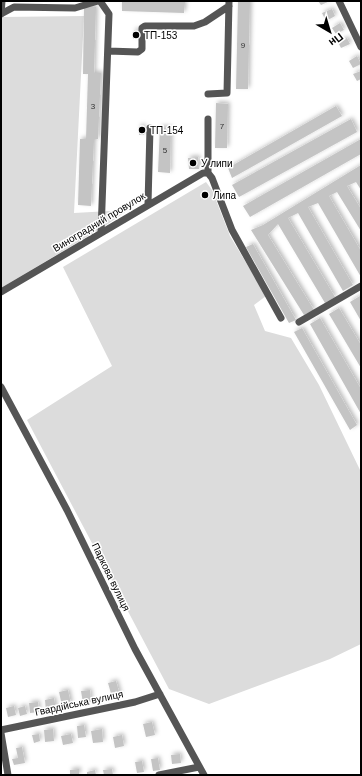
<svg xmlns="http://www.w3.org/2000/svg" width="362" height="776" viewBox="0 0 362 776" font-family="Helvetica,sans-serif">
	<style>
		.green { fill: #dcdcdc }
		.building { fill: #c4c4c4; filter: url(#shadow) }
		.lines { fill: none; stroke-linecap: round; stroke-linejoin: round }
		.minor { stroke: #555; stroke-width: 7 }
		.poi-dot { fill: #000; stroke: #fff; stroke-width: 1.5 }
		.labels { text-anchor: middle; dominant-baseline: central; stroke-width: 3; stroke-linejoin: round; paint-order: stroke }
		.number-label { font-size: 8px; fill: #313131 }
		.poi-label { font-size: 10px; fill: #000; stroke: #fff; text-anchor: start }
		.street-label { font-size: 10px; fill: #000; stroke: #fff }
	</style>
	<defs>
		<filter id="shadow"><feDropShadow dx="2" dy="-2" stdDeviation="2" flood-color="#0004"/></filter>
	</defs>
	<rect width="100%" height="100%" fill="#fff"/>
	<path class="green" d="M 84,16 L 74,213 L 128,210 L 105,226 L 1,288 L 1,49 L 2,17 Z
		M 206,182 L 212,190 L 230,236 L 266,296 L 254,305 L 265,331 L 291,338 L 319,385 L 361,472 L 361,644 L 330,659 L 209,704 L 169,689 L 27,420 L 112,366 L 63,267 Z"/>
	<path class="building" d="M 122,1 L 185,2 L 184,13 L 122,11 Z
		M 238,1 L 250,1 L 248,89 L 236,89 Z
		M 318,1 L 330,1 L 321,5 Z
		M 84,7 L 96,7 L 94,73 L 101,73 L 98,139 L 94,140 L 91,206 L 78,205 L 80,139 L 86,139 L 88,74 L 83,74 Z
		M 332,9 L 335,16 L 326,21 L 322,13 Z
		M 340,23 L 344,30 L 336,34 L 332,28 Z
		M 134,30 L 139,30 L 139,39 L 133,39 Z
		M 347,38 L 350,44 L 341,48 L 338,42 Z
		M 357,56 L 361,64 L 353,68 L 349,61 Z
		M 361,71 L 361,79 L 357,81 L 353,74 Z
		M 216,103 L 228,104 L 227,148 L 215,148 Z
		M 336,106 L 342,116 L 232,178 L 228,168 Z
		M 351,119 L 357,132 L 239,197 L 232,185 Z
		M 139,126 L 144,126 L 144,135 L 139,135 Z
		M 160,127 L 171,128 L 170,173 L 158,172 Z
		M 361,139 L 361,154 L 250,217 L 243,206 Z
		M 198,157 L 199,169 L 189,169 L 188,158 Z
		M 361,165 L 361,190 L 356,182 L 347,186 L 361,209 L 361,231 L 337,192 L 329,196 L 361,251 L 361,277 L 318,203 L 308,207 L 353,285 L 343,291 L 298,213 L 288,218 L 335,297 L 325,303 L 278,224 L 268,235 L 314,310 L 304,315 L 251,230 L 263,225 Z
		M 253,244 L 296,320 L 289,323 L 246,247 Z
		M 360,296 L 361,298 L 361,321 L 350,302 Z
		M 339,308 L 361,345 L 361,368 L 329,314 Z
		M 320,318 L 361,389 L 361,414 L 310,324 Z
		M 302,328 L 357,425 L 350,430 L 294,332 Z
		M 116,681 L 120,695 L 112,697 L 108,683 Z
		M 68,690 L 71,704 L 62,706 L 59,692 Z
		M 90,690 L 91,702 L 83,703 L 81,691 Z
		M 54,698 L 56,710 L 46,711 L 45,700 Z
		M 38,702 L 39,712 L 30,713 L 29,703 Z
		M 14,706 L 16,715 L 8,717 L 6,708 Z
		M 25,706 L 27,714 L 20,716 L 18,708 Z
		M 152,722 L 155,735 L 146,737 L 143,724 Z
		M 84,725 L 86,737 L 78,738 L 77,726 Z
		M 53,729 L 54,741 L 45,742 L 44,730 Z
		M 102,729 L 103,742 L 93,743 L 91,731 Z
		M 39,734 L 40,741 L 34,743 L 32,735 Z
		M 71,734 L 73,743 L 63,745 L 61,736 Z
		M 122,735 L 124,746 L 115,748 L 113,737 Z
		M 22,747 L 25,763 L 14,765 L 12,759 L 18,758 L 16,748 Z
		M 180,754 L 181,763 L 172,764 L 171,755 Z
		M 158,758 L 160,770 L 153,771 L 151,759 Z
		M 142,761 L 144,772 L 137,773 L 135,762 Z
		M 79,769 L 79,775 L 70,775 L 70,770 Z
		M 112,769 L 113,775 L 104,775 L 103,770 Z
		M 95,770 L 96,775 L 87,775 L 87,772 Z"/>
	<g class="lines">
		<path class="minor" d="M 100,1 L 109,14 L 101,232
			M 339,1 L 361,47
			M 1,14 L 14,7 L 75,8 L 98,1
			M 1,14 L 2,1
			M 108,51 L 138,52 L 142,49 L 142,28 L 145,26 L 194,26 L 205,22 L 229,6
			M 208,94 L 227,93 L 229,1
			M 208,119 L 208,173 L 212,178 L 232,230 L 281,318
			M 148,204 L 150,128
			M 1,292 L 203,173 L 208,173
			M 299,322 L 361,286
			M 1,387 L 67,510 L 135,649 L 204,775
			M 1,730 L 135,702 L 160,694
			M 1,733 L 8,775
			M 159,775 L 199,767"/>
	</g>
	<g class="poi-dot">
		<circle cx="136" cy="35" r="4"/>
		<circle cx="142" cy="130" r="4"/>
		<circle cx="193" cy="163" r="4"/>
		<circle cx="205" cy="195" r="4"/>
	</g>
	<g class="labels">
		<g class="number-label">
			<text x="243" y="45">9</text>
			<text x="93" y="106">3</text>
			<text x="222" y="126">7</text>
			<text x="165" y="150">5</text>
		</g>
		<g class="poi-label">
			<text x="144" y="35">ТП-153</text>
			<text x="150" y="130">ТП-154</text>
			<text x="201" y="163">У липи</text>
			<text x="213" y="195">Липа</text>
		</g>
		<g class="street-label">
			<text transform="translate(99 222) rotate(-31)">Виноградний провулок</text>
			<text transform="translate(111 577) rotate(64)">Паркова вулиця</text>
			<text transform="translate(79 703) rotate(-12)">Гвардійська вулиця</text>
		</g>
	</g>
	<rect width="362" height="776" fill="none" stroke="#000000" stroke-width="4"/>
	<g transform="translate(330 32) rotate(142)" stroke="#ffffff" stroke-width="3" paint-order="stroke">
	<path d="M0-3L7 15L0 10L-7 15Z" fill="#000000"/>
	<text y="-6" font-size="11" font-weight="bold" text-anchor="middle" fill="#000000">Пн</text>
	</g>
</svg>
